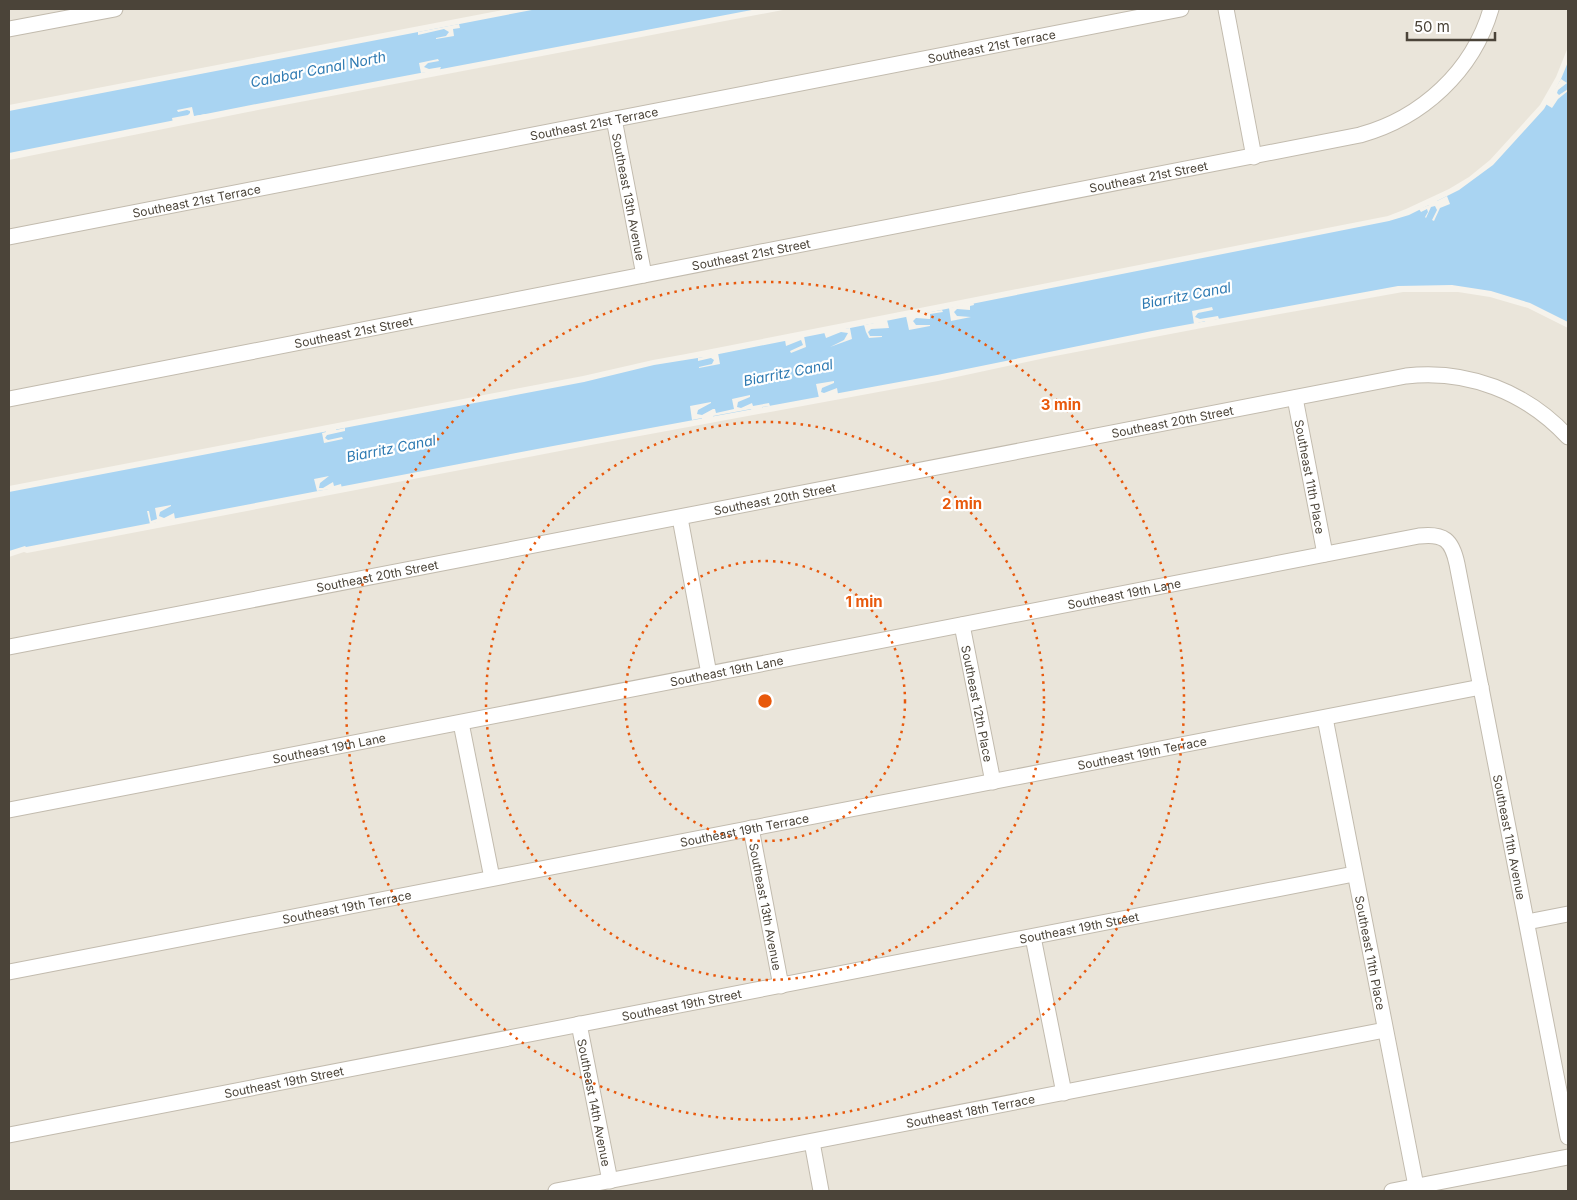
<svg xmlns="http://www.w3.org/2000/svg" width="1577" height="1200" viewBox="0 0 1577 1200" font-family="Inter,sans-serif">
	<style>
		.residential { fill: #eae5da }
		.water { fill: #a9d4f2 }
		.pier { fill: #f6f3ec }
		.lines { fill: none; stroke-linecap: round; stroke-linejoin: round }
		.minor-casing { stroke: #c2bbae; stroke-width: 17 }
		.minor { stroke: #fff; stroke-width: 15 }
		.ring { fill: none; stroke: #e8590c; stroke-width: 2.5; stroke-dasharray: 2.5 5 }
		.labels { text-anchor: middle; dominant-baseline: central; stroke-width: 4.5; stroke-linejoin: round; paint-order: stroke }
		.street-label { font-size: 12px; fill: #4b4439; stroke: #fff }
		.water-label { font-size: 14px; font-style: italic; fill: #2e7ab2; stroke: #fff }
		.centre { fill: #e8590c; stroke: #fff; stroke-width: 2.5 }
		.ring-label { font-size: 15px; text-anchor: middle; font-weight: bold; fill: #e8590c; stroke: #fff; stroke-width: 4.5; stroke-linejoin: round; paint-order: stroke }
	</style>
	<rect width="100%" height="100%" fill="#f6f3ec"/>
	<path class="residential" d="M 9,9 L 508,9 L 9,105 Z
		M 788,9 L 1568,9 L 1568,47 L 1556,77 L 1540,105 L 1490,160 L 1469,177 L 1449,189 L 1406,209 L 1388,216 L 686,354 L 653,360 L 583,376 L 9,486 L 9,160 L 248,112 Z
		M 1403,292 L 1458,292 L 1490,297 L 1528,308 L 1568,328 L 1568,1191 L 9,1191 L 9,557 L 24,552 L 27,553 L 591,445 L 938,381 L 1050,357 L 1207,327 Z"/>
	<path class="water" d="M 537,9 L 757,9 L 246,106 L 9,153 L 9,111 Z
		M 1568,62 L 1568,322 L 1530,303 L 1491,291 L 1452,285 L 1398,286 L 1152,331 L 937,375 L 553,446 L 26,547 L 25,546 L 9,551 L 9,492 L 584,382 L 654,365 L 704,357 L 1389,221 L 1409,215 L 1459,190 L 1493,165 L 1544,109 L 1561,79 Z"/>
	<path class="pier" d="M 459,24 L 460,28 L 453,29 L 454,36 L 436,39 L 436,38 L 446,36 L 449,32 L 444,29 L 418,35 L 418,32 Z
		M 438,59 L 439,61 L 428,63 L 424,67 L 429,69 L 441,67 L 439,72 L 429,74 L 428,72 L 421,73 L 419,63 Z
		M 1561,79 L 1567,83 L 1558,90 L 1557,93 L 1559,95 L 1568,89 L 1568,91 L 1558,99 L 1552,108 L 1544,103 L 1549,94 L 1551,95 Z
		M 192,107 L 194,116 L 206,114 L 207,117 L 173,123 L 172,118 L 188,115 L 190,113 L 190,111 L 187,110 L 178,112 L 177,110 Z
		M 1447,196 L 1450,204 L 1440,208 L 1434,221 L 1432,220 L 1437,210 L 1435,206 L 1431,207 L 1426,218 L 1425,217 L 1428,212 L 1427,209 L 1421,212 L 1419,209 L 1429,205 L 1428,202 L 1436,199 L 1437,201 Z
		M 973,301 L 974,305 L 970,306 L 970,310 L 957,309 L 954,312 L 957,316 L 971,317 L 951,321 L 949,308 L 963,305 L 963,303 Z
		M 1212,307 L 1213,310 L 1198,313 L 1195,317 L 1200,319 L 1218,316 L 1219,319 L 1214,320 L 1215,322 L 1206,324 L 1205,321 L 1194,324 L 1192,311 Z
		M 942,310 L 943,312 L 930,314 L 930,319 L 916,318 L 913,321 L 916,325 L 930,325 L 930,326 L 909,330 L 906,316 Z
		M 881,319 L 882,321 L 887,320 L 889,328 L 871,329 L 868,332 L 870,336 L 882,336 L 882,337 L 869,338 L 866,332 L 864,325 L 874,323 L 874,320 Z
		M 842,327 L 842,329 L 850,328 L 852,339 L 830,347 L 844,340 L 848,333 L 841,332 L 826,338 L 824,332 L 830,331 L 830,329 Z
		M 800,335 L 801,337 L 804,336 L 806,347 L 791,353 L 790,351 L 803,345 L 801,340 L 786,346 L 785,340 L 792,338 L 792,336 Z
		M 714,352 L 715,354 L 718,353 L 720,364 L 699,368 L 699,367 L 712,364 L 714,360 L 711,358 L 698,361 L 698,358 L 703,357 L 703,354 Z
		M 834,381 L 834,383 L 822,388 L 821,392 L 824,393 L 837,388 L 838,394 L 819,398 L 816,384 Z
		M 750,395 L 750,397 L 738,402 L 737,407 L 741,408 L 752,403 L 753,406 L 769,403 L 770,406 L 762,407 L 762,410 L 752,411 L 751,409 L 713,416 L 713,419 L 702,421 L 702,418 L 692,420 L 690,406 L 711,402 L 711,403 L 698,410 L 697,414 L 702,415 L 713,409 L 715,409 L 716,413 L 734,409 L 732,399 Z
		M 336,427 L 336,430 L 345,428 L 345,431 L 327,435 L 325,438 L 328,440 L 342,437 L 343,439 L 324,443 L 322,433 L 326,432 L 326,429 Z
		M 329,476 L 320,483 L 319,488 L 323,488 L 333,482 L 334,486 L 341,484 L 342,489 L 332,491 L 331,489 L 317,491 L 314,479 Z
		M 171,505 L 171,506 L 160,512 L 159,516 L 164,518 L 174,513 L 175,519 L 170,520 L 170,522 L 159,524 L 158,522 L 150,524 L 147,511 L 149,511 L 151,521 L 157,519 L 155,508 Z"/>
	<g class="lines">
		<g class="minor-casing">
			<g id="minor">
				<path d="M 1226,9 L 1254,157"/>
				<path d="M 9,29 L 115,9"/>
				<path id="s1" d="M 614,119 L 644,275"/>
				<path id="s2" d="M 9,237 L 1181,9"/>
				<path id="s3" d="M 1295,398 L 1325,554"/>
				<path id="s4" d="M 9,399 L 1360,135 C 1422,118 1473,71 1491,9"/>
				<path d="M 680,518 L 709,674"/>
				<path id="s5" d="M 962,625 L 993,782"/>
				<path id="s6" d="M 9,647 L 1406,376 C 1468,369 1526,392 1568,437"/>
				<path id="s7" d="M 1325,718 L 1416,1186"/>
				<path d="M 461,723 L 492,878"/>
				<path id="s8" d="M 9,810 L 1419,536 C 1444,533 1452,540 1457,564 L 1568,1137"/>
				<path id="s9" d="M 751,828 L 781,986"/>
				<path d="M 1527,922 L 1568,914"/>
				<path d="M 1033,937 L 1064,1093"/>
				<path id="s10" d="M 9,972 L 1481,687"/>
				<path id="s11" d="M 579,1024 L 610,1181"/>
				<path id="s12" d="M 9,1135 L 1354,874"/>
				<path d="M 812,1142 L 821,1191"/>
				<path id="s13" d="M 556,1191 L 1385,1030"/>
				<path d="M 1392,1191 L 1568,1157"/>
			</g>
		</g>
		<use href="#minor" class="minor"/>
	</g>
	<g class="ring">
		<circle cx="765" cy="701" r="140"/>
		<circle cx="765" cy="701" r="279"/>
		<circle cx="765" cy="701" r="419"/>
	</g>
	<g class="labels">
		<g class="street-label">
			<text stroke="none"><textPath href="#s2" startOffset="1001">Southeast 21st Terrace</textPath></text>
			<text stroke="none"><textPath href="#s2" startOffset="596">Southeast 21st Terrace</textPath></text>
			<text stroke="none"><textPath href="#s4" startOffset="1161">Southeast 21st Street</textPath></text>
			<text stroke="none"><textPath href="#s1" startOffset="79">Southeast 13th Avenue</textPath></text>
			<text stroke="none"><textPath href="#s2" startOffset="191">Southeast 21st Terrace</textPath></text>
			<text stroke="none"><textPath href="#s4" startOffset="756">Southeast 21st Street</textPath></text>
			<text stroke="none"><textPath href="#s4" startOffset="351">Southeast 21st Street</textPath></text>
			<text stroke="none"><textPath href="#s6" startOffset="1185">Southeast 20th Street</textPath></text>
			<text stroke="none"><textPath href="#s3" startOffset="80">Southeast 11th Place</textPath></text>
			<text stroke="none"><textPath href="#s6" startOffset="780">Southeast 20th Street</textPath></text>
			<text stroke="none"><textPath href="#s6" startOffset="375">Southeast 20th Street</textPath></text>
			<text stroke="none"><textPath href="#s8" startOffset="1136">Southeast 19th Lane</textPath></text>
			<text stroke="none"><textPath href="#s8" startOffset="731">Southeast 19th Lane</textPath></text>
			<text stroke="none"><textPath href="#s5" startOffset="80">Southeast 12th Place</textPath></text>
			<text stroke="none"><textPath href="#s8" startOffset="326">Southeast 19th Lane</textPath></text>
			<text stroke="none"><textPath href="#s10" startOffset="1154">Southeast 19th Terrace</textPath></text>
			<text stroke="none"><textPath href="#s10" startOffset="749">Southeast 19th Terrace</textPath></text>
			<text stroke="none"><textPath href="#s8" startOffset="1769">Southeast 11th Avenue</textPath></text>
			<text stroke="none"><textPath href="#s10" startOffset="344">Southeast 19th Terrace</textPath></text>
			<text stroke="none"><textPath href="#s9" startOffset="80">Southeast 13th Avenue</textPath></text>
			<text stroke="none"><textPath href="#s12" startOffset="1090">Southeast 19th Street</textPath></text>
			<text stroke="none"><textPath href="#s7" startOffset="239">Southeast 11th Place</textPath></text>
			<text stroke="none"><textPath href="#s12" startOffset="685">Southeast 19th Street</textPath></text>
			<text stroke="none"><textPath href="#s12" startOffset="280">Southeast 19th Street</textPath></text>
			<text stroke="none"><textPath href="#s11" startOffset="80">Southeast 14th Avenue</textPath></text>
			<text stroke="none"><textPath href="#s13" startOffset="422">Southeast 18th Terrace</textPath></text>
		</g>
		<g class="water-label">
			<text transform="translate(318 69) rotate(-11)">Calabar Canal North</text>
			<text transform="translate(1186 295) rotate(-11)">Biarritz Canal</text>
			<text transform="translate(788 372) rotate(-11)">Biarritz Canal</text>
			<text transform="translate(391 448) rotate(-11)">Biarritz Canal</text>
		</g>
	</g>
	<circle cx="765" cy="701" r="8" class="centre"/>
	<g class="ring-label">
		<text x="1061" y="410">3 min</text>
		<text x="962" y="509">2 min</text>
		<text x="864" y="607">1 min</text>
	</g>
	<rect width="1577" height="1200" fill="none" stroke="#4b4439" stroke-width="20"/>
	<path d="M1407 32v8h88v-8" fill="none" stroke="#4b4439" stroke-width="2.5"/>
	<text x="1414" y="32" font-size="15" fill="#4b4439" stroke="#ffffff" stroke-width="4" paint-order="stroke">50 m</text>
</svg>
